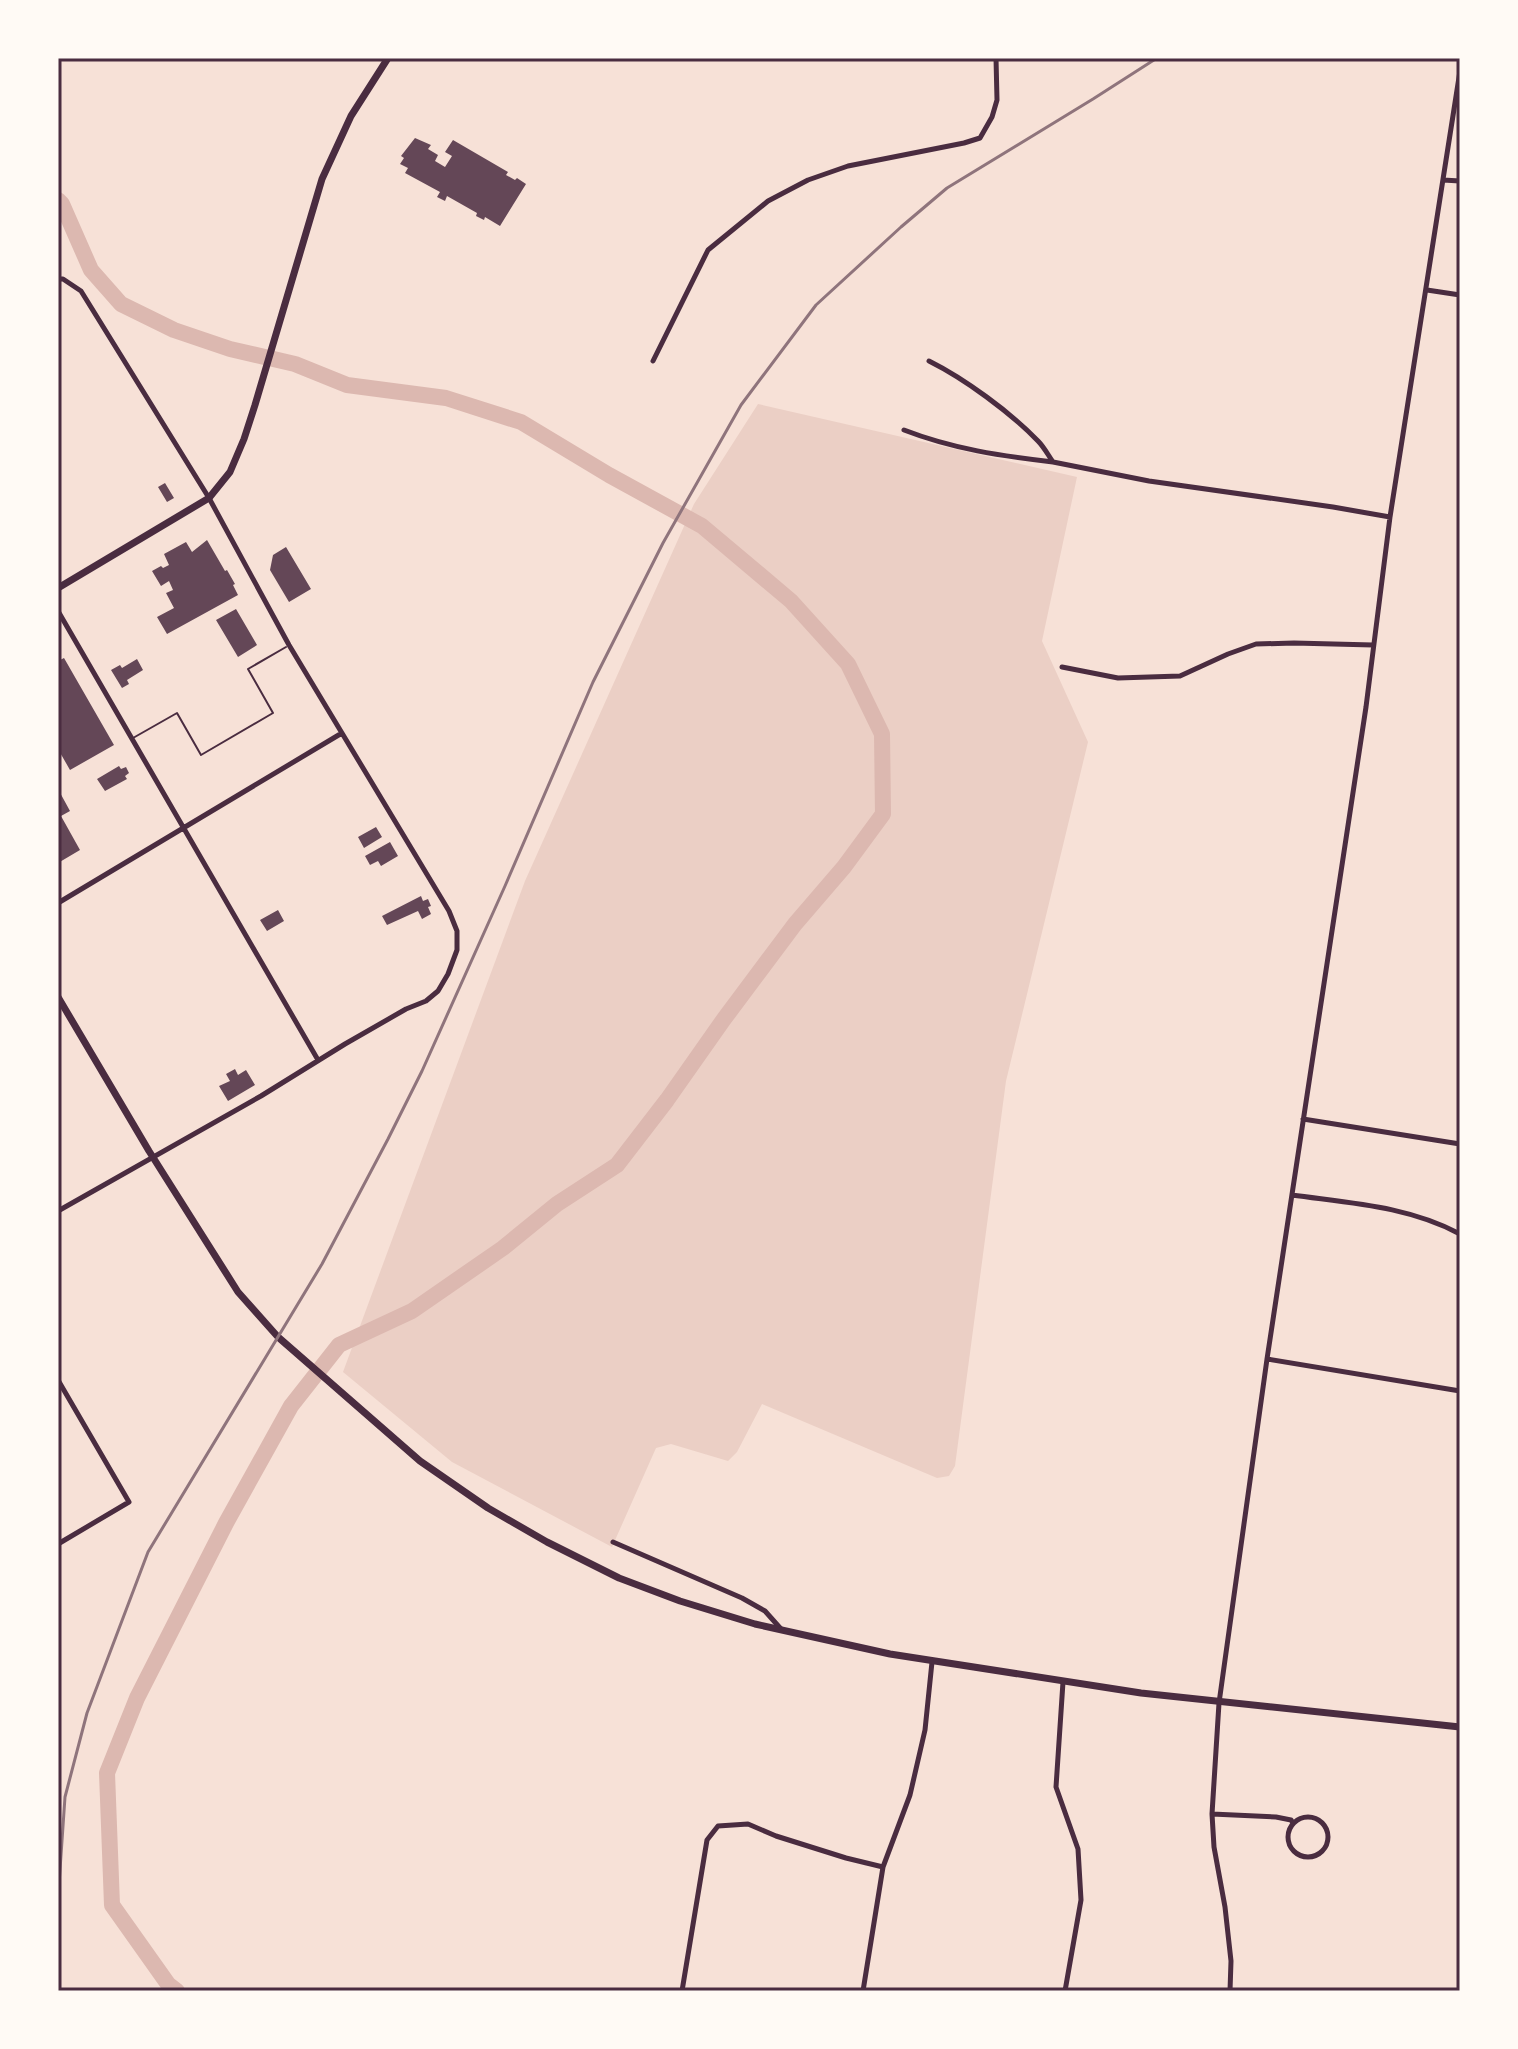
<svg xmlns="http://www.w3.org/2000/svg" width="1518" height="2049" viewBox="0 0 1518 2049" font-family="'Public Sans',sans-serif">
	<style>
		.green { fill: #ebcfc5 }
		.lines { fill: none; stroke-linecap: round; stroke-linejoin: round }
		.river { stroke: #dcb8b0; stroke-width: 16 }
		.building { fill: #644757 }
		.service { stroke: #4a2c40; stroke-width: 2 }
		.minor { stroke: #4a2c40; stroke-width: 5 }
		.primary { stroke: #4a2c40; stroke-width: 7 }
		.rail { stroke: #8f747c; stroke-width: 3 }
		.neatline { fill: none; stroke: #4a2c40; stroke-width: 3 }
	</style>
	<rect width="100%" height="100%" fill="#f7e1d7"/>
	<path class="green" d="M 758,404 L 1077,477 L 1042,641 L 1088,742 L 1006,1081 L 955,1466 L 949,1476 L 937,1478 L 762,1404 L 737,1452 L 728,1461 L 671,1444 L 656,1448 L 612,1547 L 452,1462 L 343,1372 L 525,881 L 694,504 Z"/>
	<g class="lines">
		<path class="river" d="M 58,200 L 62,204 L 91,270 L 121,304 L 174,330 L 230,349 L 295,364 L 347,385 L 446,398 L 521,422 L 609,475 L 702,526 L 791,601 L 848,664 L 882,734 L 883,814 L 844,867 L 795,924 L 724,1019 L 667,1100 L 617,1165 L 557,1204 L 503,1248 L 412,1311 L 339,1345 L 291,1406 L 226,1523 L 137,1698 L 107,1773 L 112,1905 L 168,1984 L 177,1991"/>
	</g>
	<path class="building" d="M 415,138 L 431,145 L 428,149 L 438,155 L 435,161 L 445,167 L 452,156 L 445,152 L 453,140 L 508,172 L 506,175 L 515,180 L 517,178 L 526,184 L 500,226 L 485,217 L 484,220 L 476,216 L 477,213 L 447,196 L 445,201 L 437,197 L 440,192 L 405,173 L 408,168 L 400,164 L 404,158 L 401,156 Z
		M 165,483 L 174,498 L 167,502 L 158,487 Z
		M 207,540 L 225,571 L 227,570 L 235,584 L 233,585 L 238,595 L 167,634 L 157,617 L 174,608 L 166,593 L 173,590 L 169,581 L 161,586 L 152,571 L 161,566 L 163,568 L 169,565 L 164,554 L 186,542 L 192,552 Z
		M 286,547 L 311,589 L 289,602 L 270,570 L 273,555 Z
		M 236,609 L 257,645 L 238,657 L 216,620 Z
		M 64,658 L 114,745 L 70,770 L 58,749 L 58,661 Z
		M 137,659 L 143,670 L 127,680 L 129,684 L 122,688 L 111,670 L 120,665 L 122,668 Z
		M 119,766 L 121,769 L 126,767 L 129,773 L 125,776 L 127,779 L 105,791 L 97,779 Z
		M 58,789 L 70,811 L 61,816 L 80,850 L 58,863 Z
		M 376,827 L 382,837 L 364,848 L 358,837 Z
		M 390,842 L 398,856 L 381,866 L 378,861 L 370,865 L 365,856 Z
		M 421,896 L 423,901 L 428,899 L 431,906 L 428,907 L 431,914 L 422,919 L 418,911 L 387,925 L 382,916 Z
		M 278,910 L 284,921 L 267,931 L 260,920 Z
		M 235,1069 L 238,1075 L 246,1070 L 255,1085 L 228,1101 L 219,1086 L 230,1081 L 226,1074 Z"/>
	<g class="lines">
		<path class="service" d="M 133,738 L 177,713 L 201,755 L 273,713 L 248,669 L 286,647"/>
		<path class="minor" d="M 1443,180 L 1460,181
			M 58,279 L 63,279 L 81,291 L 209,498 L 289,645 L 449,911 L 457,931 L 457,950 L 448,974 L 438,991 L 426,1001 L 406,1009 L 345,1044 L 261,1096 L 58,1211
			M 1427,290 L 1460,295
			M 653,361 L 708,250 L 768,201 L 808,180 L 848,166 L 964,143 L 980,138 L 992,117 L 997,100 L 996,58
			M 929,361 C 965,379 1010,412 1038,441 C 1044,447 1048,455 1053,462 L 1149,481 L 1333,507 L 1390,517
			M 904,430 C 953,449 1001,456 1053,462
			M 58,611 L 318,1060
			M 1062,667 L 1118,678 L 1180,676 L 1228,654 L 1256,644 L 1294,643 L 1373,645
			M 58,903 L 342,733
			M 1303,1119 L 1460,1144
			M 1292,1195 C 1349,1203 1408,1206 1460,1234
			M 1267,1359 L 1460,1391
			M 58,1380 L 129,1502 L 58,1544
			M 613,1542 L 742,1598 L 765,1611 L 781,1629
			M 1063,1682 L 1056,1787 L 1078,1849 L 1081,1900 L 1065,1991
			M 1212,1814 L 1276,1817 L 1291,1820 L 1293,1823
			M1288 1837a20 20 0 1 1 40 0a20 20 0 1 1-40 0Z
			M 682,1991 L 707,1840 L 718,1826 L 748,1824 L 776,1836 L 846,1858 L 883,1867
			M 863,1991 L 883,1867 L 910,1795 L 925,1730 L 932,1662
			M 1230,1991 L 1231,1961 L 1225,1907 L 1214,1847 L 1212,1814 L 1219,1703 L 1267,1359 L 1366,707 L 1390,517 L 1460,71"/>
		<path class="primary" d="M 58,588 L 209,498 L 230,472 L 244,439 L 255,405 L 322,179 L 351,116 L 388,58
			M 58,997 L 149,1151 L 238,1292 L 278,1337 L 420,1461 L 488,1508 L 547,1542 L 619,1578 L 680,1601 L 755,1624 L 890,1654 L 1141,1693 L 1460,1727"/>
		<path class="rail" d="M 58,1899 L 65,1797 L 87,1713 L 148,1552 L 322,1264 L 388,1139 L 422,1071 L 505,886 L 593,682 L 663,543 L 741,405 L 816,305 L 901,227 L 947,188 L 1093,99 L 1157,58"/>
	</g>
	<rect width="1518" height="2049" fill="none" stroke="#fffaf5" stroke-width="120"/>
	<rect x="60" y="60" width="1398" height="1929" class="neatline"/>
</svg>
